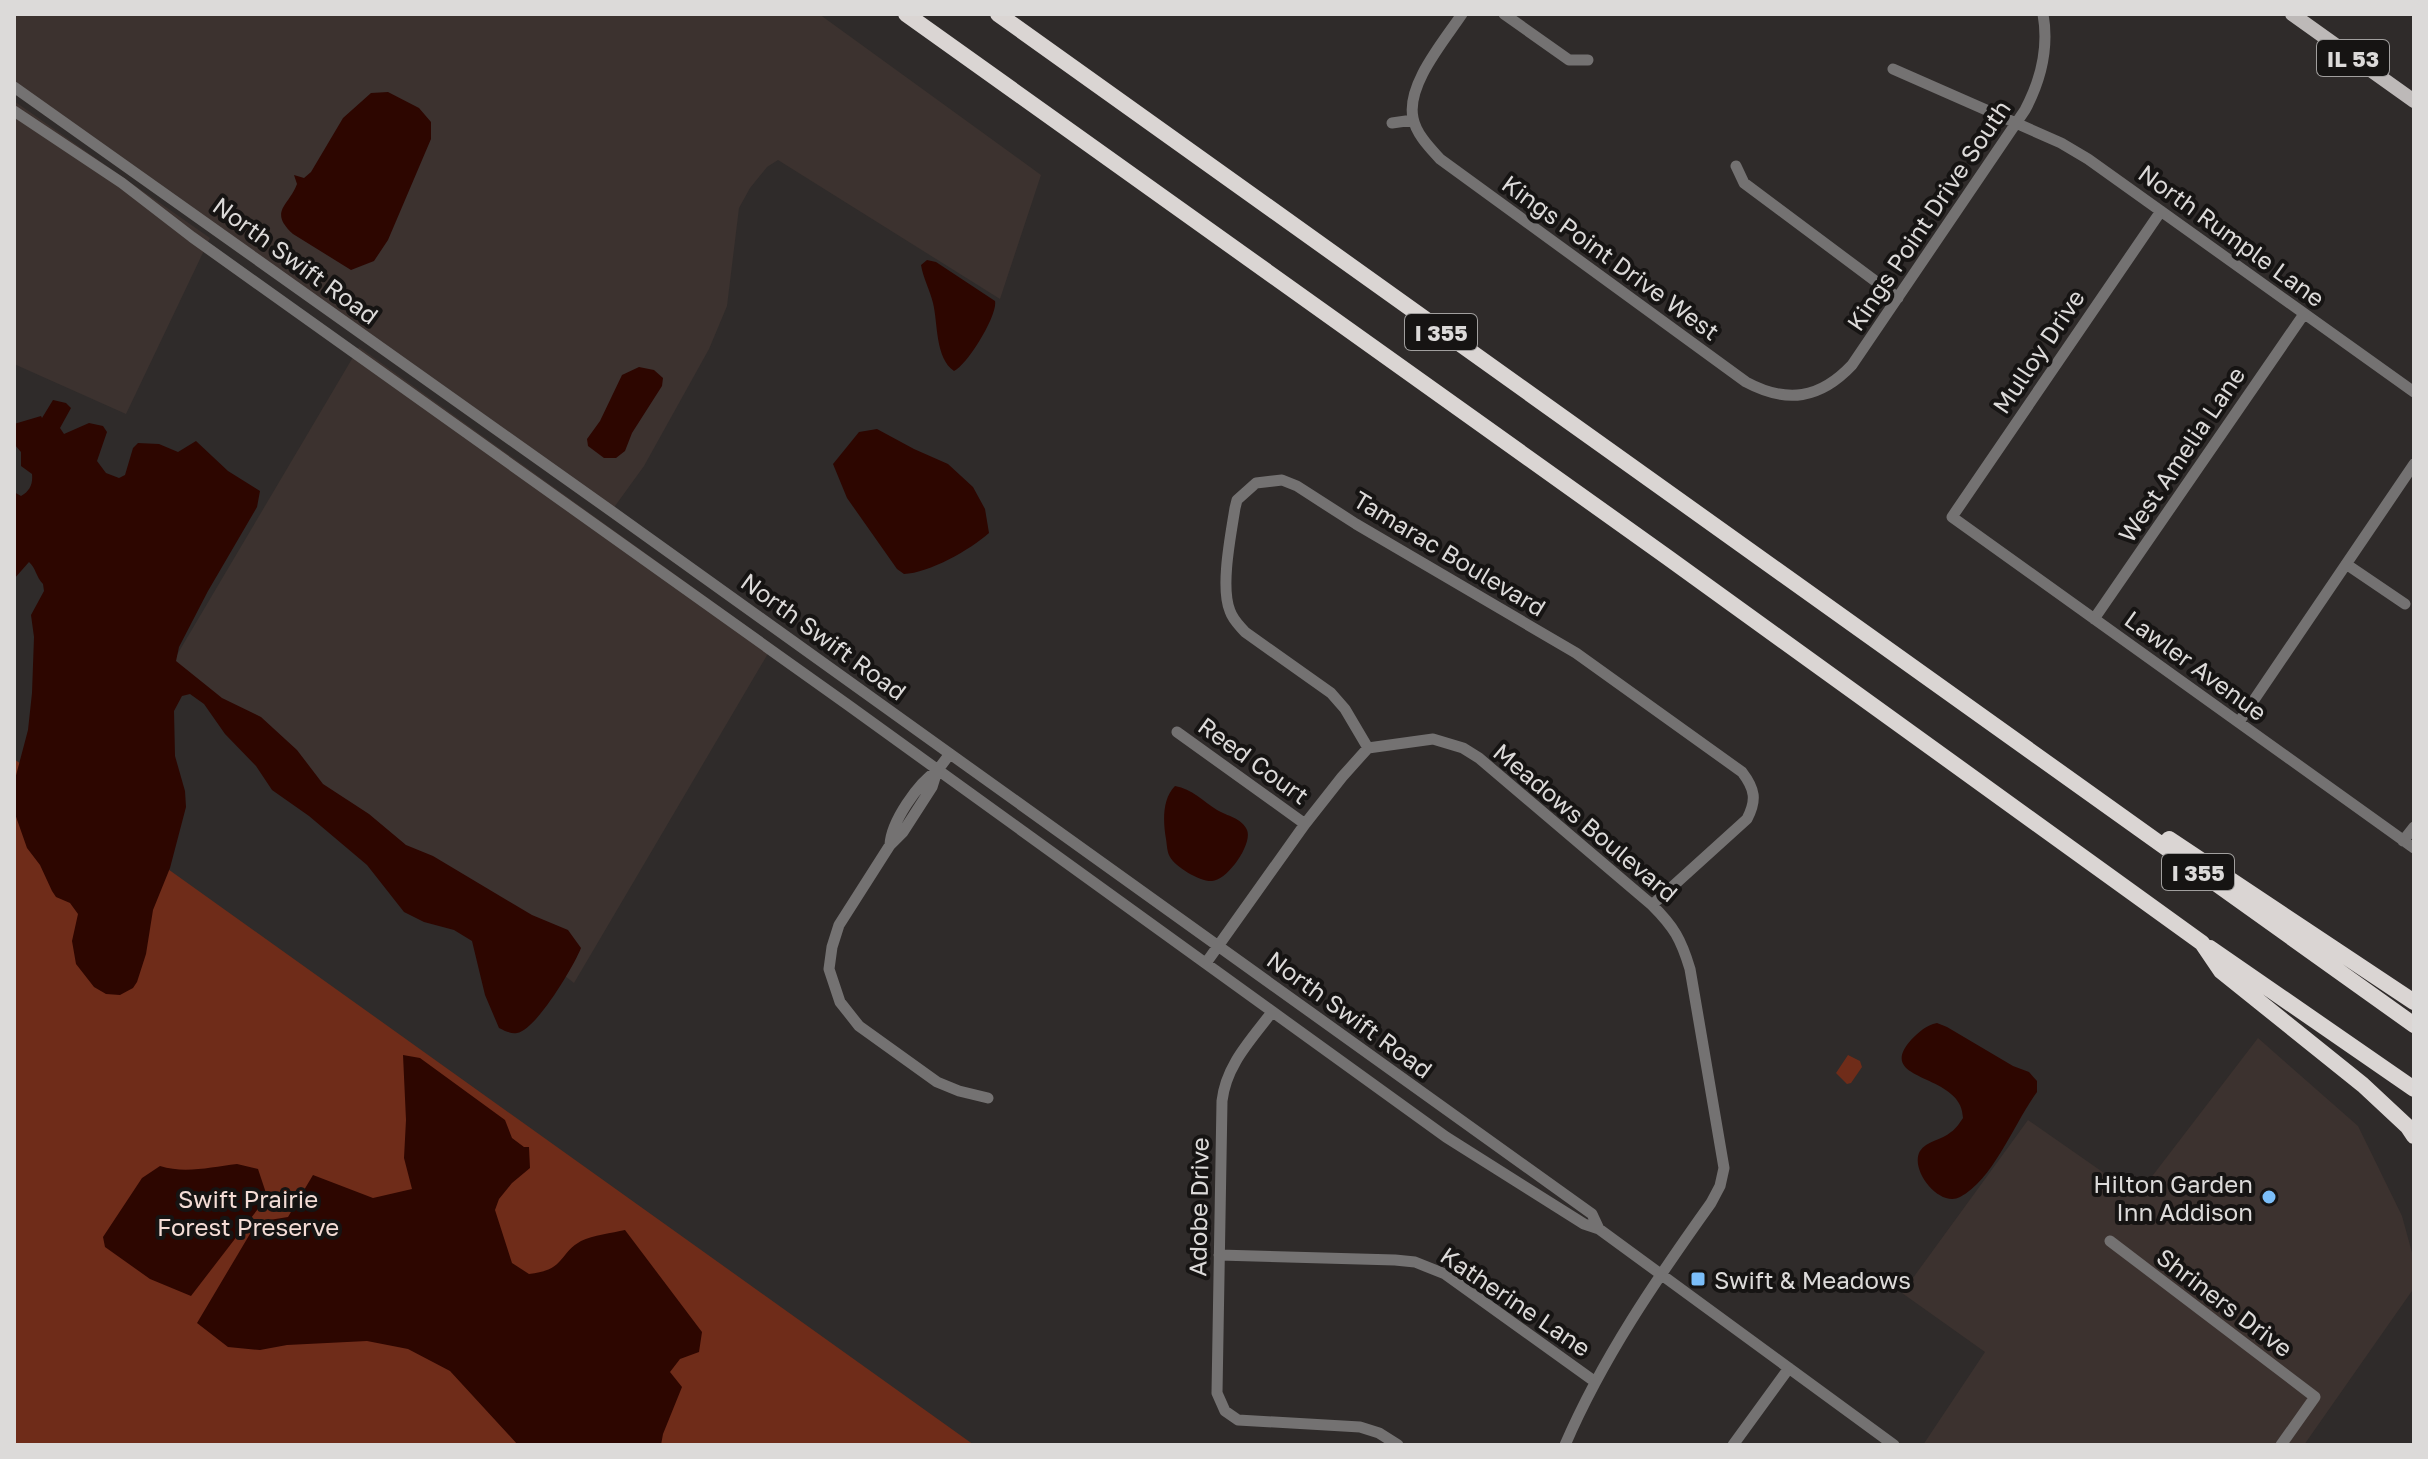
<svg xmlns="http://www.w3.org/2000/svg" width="2428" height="1459" viewBox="0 0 2428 1459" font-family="'Golos Text',sans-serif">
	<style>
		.built { fill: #3c322f }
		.green { fill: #6f2c19 }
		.water { fill: #2d0600 }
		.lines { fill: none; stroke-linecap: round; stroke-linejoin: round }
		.minor { stroke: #747272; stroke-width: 11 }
		.major { stroke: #bdb9b8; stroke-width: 14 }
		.highway { stroke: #dad5d3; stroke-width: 16 }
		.poi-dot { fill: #7bbef9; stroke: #161413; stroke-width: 3 }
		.labels { text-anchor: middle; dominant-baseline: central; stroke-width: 8; stroke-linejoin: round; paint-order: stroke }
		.shield { fill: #161413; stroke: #a19f9e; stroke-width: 2 }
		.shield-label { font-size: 22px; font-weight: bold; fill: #dcdad9 }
		.street-label { font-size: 24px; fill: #dcdad9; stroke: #161413 }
		.poi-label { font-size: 24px; fill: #dcdad9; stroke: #161413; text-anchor: end }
		.park-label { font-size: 24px; fill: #f4dcd5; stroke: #161413 }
	</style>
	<rect width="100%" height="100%" fill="#2f2b2a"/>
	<path class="built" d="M 14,14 L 819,14 L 1041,175 L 1000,299 L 778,160 L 767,167 L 750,188 L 739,208 L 727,306 L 709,349 L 644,466 L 610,513 L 14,90 Z
		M 14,101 L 210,238 L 126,414 L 14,364 Z
		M 359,347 L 773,645 L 574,983 L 168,670 Z
		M 2258,1038 L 2358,1126 L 2402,1216 L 2414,1260 L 2414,1288 L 2304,1445 L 1923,1445 L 1985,1352 L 1902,1293 L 2028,1120 L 2137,1196 Z"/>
	<path class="green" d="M 14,759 L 974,1445 L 14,1445 Z
		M 1848,1055 L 1860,1061 L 1862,1067 L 1851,1083 L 1847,1084 L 1836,1073 Z"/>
	<path class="water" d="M 388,92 L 419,108 L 431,122 L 431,139 L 388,240 L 374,261 L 351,270 L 293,234 C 268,211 289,206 297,184 L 294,175 L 304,178 L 311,172 L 343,118 L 371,93 Z
		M 927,260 L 936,262 L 995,301 C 998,315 967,365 954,371 C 935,358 938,323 933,303 C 930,290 923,278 921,265 Z
		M 639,367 L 654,370 L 663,378 L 662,386 L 632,433 L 625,451 L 616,458 L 604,458 L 588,446 L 587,439 L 600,421 L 622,375 Z
		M 53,400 L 66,403 L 71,408 L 60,428 L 64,434 L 89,423 L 103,426 L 107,432 L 97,461 L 106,473 L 119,478 L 125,475 L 133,448 L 138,443 L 159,444 L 178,452 L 196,441 L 228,471 L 260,491 L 257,507 L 208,591 L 179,647 L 176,661 L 222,698 L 261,717 L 297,750 L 323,784 L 369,814 L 406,845 L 433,856 L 532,915 L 568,930 L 581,948 C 574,966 536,1030 517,1033 C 511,1034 505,1031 499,1028 L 485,995 L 472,941 L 454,930 L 424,922 L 404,912 L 367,865 L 309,816 L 272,790 L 256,766 L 225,734 L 204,704 L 190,694 L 182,696 L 174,711 L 175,756 L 185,791 L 186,807 L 170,868 L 153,910 L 146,954 L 137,982 L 133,988 L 120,995 L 106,994 L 94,987 L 76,964 L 72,941 L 78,914 L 70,903 L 56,897 L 52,891 L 40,865 L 27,848 L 14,811 L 14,783 L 28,730 L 32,693 L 34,637 L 31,615 L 44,591 L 43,584 C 36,577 36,568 29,562 L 14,579 L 14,492 L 21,496 C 30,491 33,484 32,474 L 21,466 L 21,452 L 14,444 L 14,424 L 41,416 L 42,418 Z
		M 877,429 L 914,449 L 948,464 L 973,487 L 985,509 L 989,533 C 970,550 929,573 904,574 L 897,569 L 847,498 L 833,464 L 859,432 Z
		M 1175,786 C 1192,789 1203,801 1217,810 C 1227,816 1242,818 1247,830 C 1253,844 1227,881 1212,881 C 1201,882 1175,867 1170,857 C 1167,852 1167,845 1166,839 C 1163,822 1162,799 1175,786 Z
		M 1937,1023 L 1947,1027 L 2013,1066 L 2029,1072 L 2037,1081 L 2037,1092 C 2014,1123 1994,1179 1960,1197 C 1940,1208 1909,1170 1920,1151 C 1926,1141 1942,1140 1951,1132 C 1956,1129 1960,1122 1963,1118 C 1963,1072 1873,1083 1911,1040 C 1919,1032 1926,1025 1937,1023 Z
		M 403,1055 L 420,1058 L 505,1120 L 512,1138 L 524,1147 L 529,1147 L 530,1168 L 512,1183 L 499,1199 L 495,1210 L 512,1263 L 529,1274 C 566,1270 558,1254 581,1241 C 593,1235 612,1233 625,1230 L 702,1332 L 699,1352 L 680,1359 L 670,1372 L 682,1387 L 663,1434 L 661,1445 L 518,1445 L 450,1371 L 408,1349 L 367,1341 L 287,1345 L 260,1350 L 228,1347 L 197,1323 L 257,1222 L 288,1217 L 313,1175 L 373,1198 L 412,1189 L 404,1158 L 406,1120 Z
		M 237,1164 L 258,1169 L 266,1193 L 264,1201 L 191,1296 L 150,1279 L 105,1247 L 103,1237 L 142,1178 L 160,1166 C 185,1174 211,1167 237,1164 Z"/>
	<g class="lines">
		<path class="minor" d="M 1462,14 C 1444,41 1406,85 1413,118 C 1416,134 1430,148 1440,159 L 1746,382 C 1787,404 1820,399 1852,365 L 2025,110 C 2041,80 2049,48 2043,14
			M 1504,14 L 1569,60 L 1588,60
			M 1893,69 L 2061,143 L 2088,159 L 2414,392
			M 14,87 L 614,513 L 1592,1214 L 1599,1229
			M 14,111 L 122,183 L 192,237 L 848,705 L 1446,1137 L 1584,1224 L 1599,1229 L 1894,1445
			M 1392,123 L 1413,120
			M 1736,166 L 1744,183 L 1898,298
			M 2161,211 L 1952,517 L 2414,848
			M 2346,564 L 2405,604
			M 2094,619 L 2304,314
			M 2239,722 L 2414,464
			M 1177,732 L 1305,824
			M 1368,748 L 1345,709 L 1331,693 L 1245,632 C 1239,625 1233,620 1230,611 C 1220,587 1231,534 1235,508 L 1237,500 L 1256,483 L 1282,480 L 1297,486 L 1356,524 L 1576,653 L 1742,772 C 1755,789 1757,800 1747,819 L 1652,905
			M 949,755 L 937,771 L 932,787 L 903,832 L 890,845 L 839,925 L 832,947 L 829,969 L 840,1002 L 859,1026 L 937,1082 L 959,1091 L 988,1098
			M 2403,841 L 2414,827
			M 890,845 C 891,822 918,783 937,771
			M 1206,963 L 1305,824 L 1342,777 L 1368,748 L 1433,739 L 1463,748 L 1479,758 L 1652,905 C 1674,927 1681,939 1690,969 L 1724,1168 L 1720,1186 L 1711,1203 C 1656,1280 1603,1357 1565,1445
			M 1272,1012 C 1251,1040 1226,1065 1222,1101 L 1217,1393 L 1225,1411 L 1238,1420 L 1360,1427 L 1379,1433 L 1398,1445
			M 2110,1241 L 2315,1397 L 2281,1445
			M 1219,1255 L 1395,1260 L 1415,1262 L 1445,1274 L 1594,1381
			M 1733,1445 L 1789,1368"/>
		<path class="major" d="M 2292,14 L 2414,101"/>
		<path class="highway" d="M 906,14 L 1667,557 L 2202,943 L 2221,971 L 2363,1085 L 2408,1127 L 2414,1136
			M 998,14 L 2414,1025
			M 2169,839 L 2414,1002
			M 2210,948 L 2414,1089"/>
	</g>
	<g class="poi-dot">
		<circle cx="2269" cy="1197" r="8"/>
		<rect x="1690" y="1271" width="16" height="16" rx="4"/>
	</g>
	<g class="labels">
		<g class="shield">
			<rect x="2317" y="40" width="72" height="36" rx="6"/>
			<rect x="1405" y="314" width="72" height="36" rx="6"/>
			<rect x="2162" y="854" width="72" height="36" rx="6"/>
		</g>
		<g class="shield-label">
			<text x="2353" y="58">IL 53</text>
			<text x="1441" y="332">I 355</text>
			<text x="2198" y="872">I 355</text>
		</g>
		<g class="street-label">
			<text transform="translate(1928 215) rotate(-56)">Kings Point Drive South</text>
			<text transform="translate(2232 235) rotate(36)">North Rumple Lane</text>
			<text transform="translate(1611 257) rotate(36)">Kings Point Drive West</text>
			<text transform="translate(296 260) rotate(36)">North Swift Road</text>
			<text transform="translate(2038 351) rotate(-56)">Mulloy Drive</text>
			<text transform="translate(2181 454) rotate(-56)">West Amelia Lane</text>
			<text transform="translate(1450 553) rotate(31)">Tamarac Boulevard</text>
			<text transform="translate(824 636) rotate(36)">North Swift Road</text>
			<text transform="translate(2196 665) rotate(36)">Lawler Avenue</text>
			<text transform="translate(1254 760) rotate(36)">Reed Court</text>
			<text transform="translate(1586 822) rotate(40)">Meadows Boulevard</text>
			<text transform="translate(1350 1014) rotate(36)">North Swift Road</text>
			<text transform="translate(1198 1207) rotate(-89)">Adobe Drive</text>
			<text transform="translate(1516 1301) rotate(34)">Katherine Lane</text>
			<text transform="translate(2225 1302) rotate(37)">Shriners Drive</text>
		</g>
		<g class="poi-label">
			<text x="2253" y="1183">Hilton Garden<tspan x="2253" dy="28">Inn Addison</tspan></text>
			<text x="1714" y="1279" text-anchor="start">Swift &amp; Meadows</text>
		</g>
		<g class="park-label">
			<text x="248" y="1198">Swift Prairie<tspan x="248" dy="28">Forest Preserve</tspan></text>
		</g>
	</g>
	<rect width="2428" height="1459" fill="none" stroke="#dcdad9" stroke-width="32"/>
</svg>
